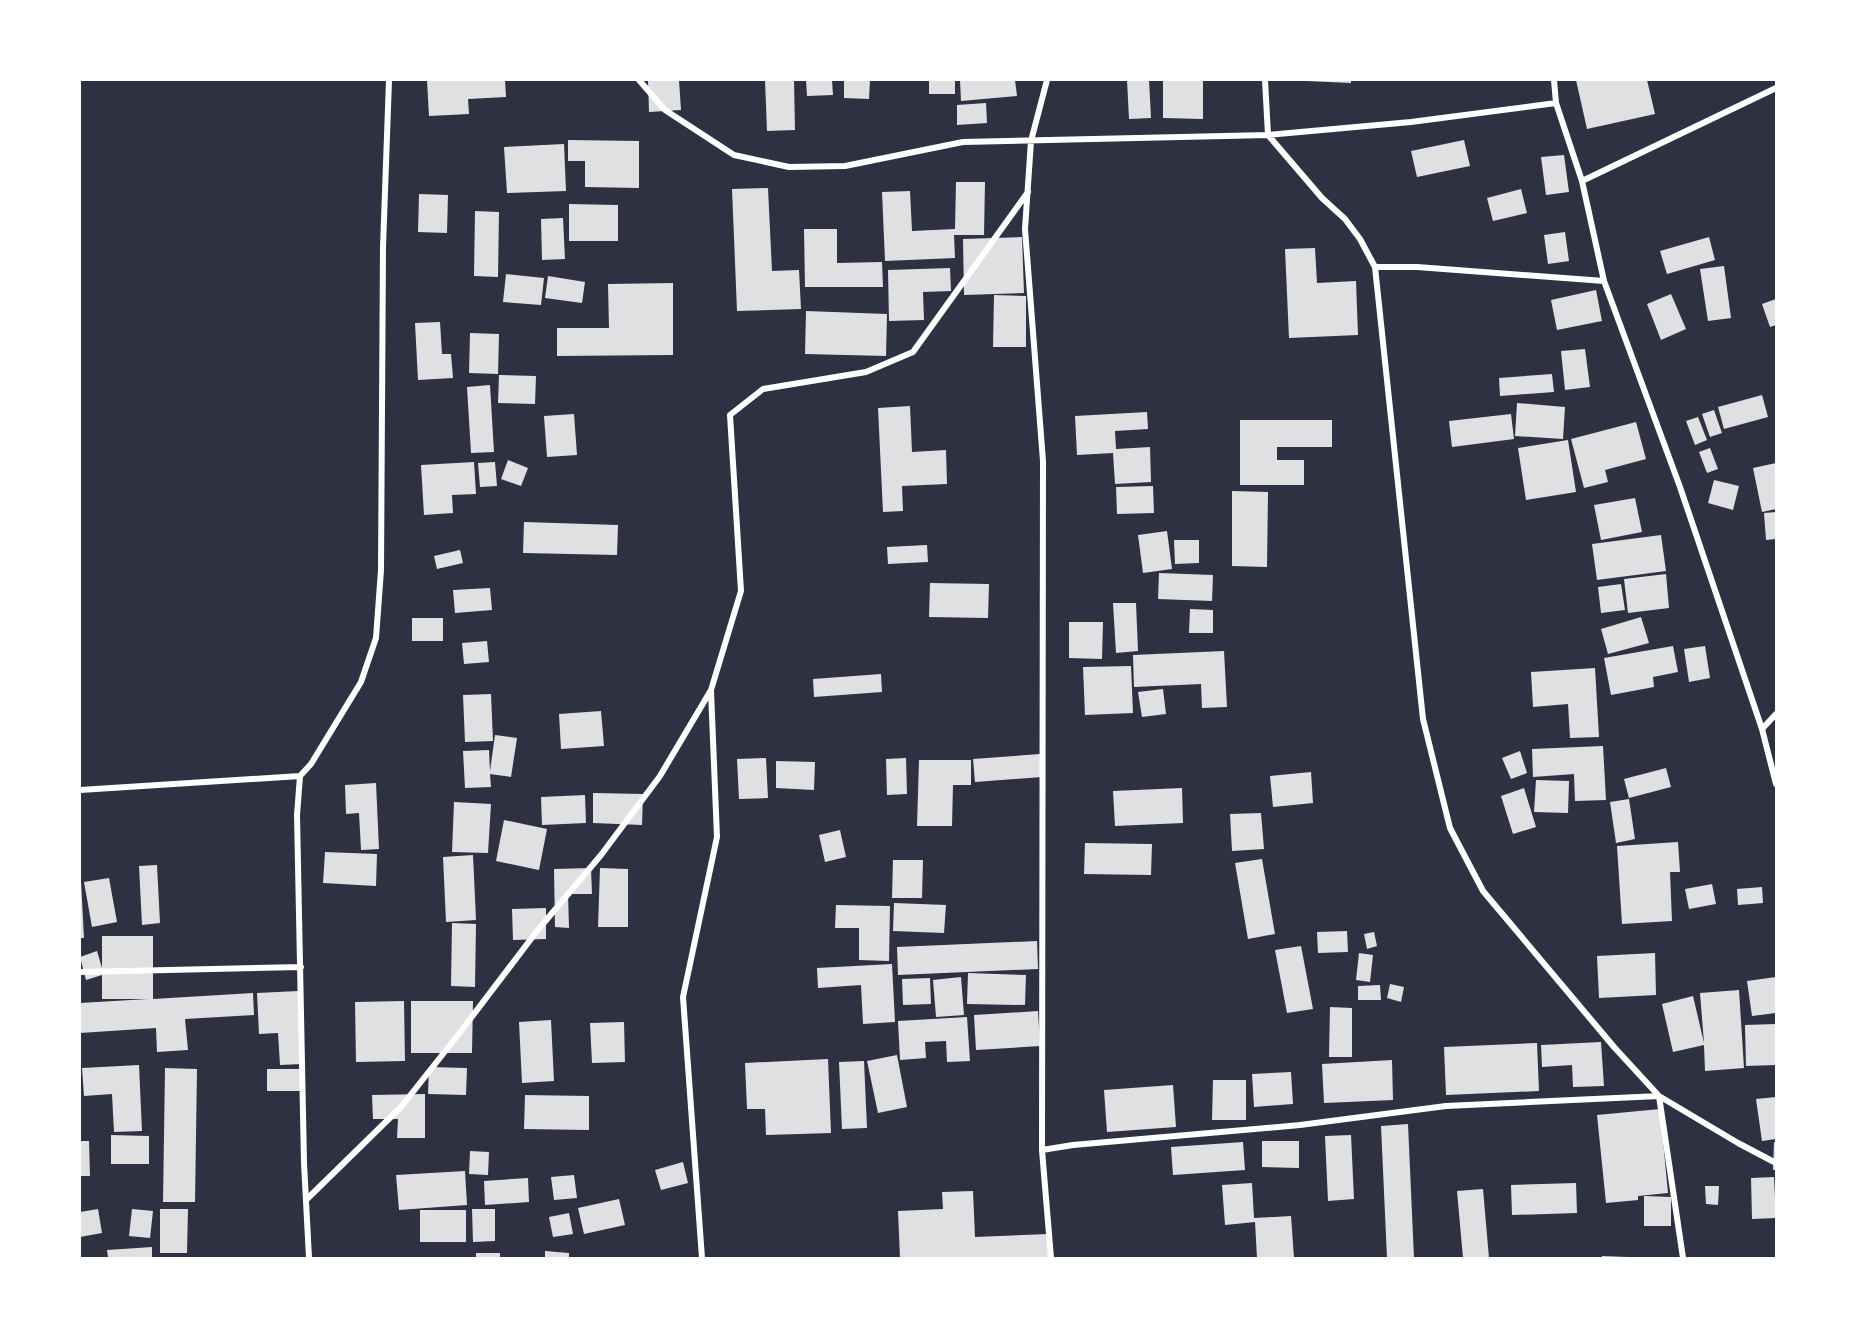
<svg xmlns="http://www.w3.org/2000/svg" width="1856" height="1338" font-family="Quicksand,sans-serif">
<rect width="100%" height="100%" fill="#2d3142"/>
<path fill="#e0e0e3" d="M427 80H505L506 97 468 99 469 114 429 116Z
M648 80H679L681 110 649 112Z
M765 80H794L795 130 767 131Z
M806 80H832L833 95 807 96Z
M844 80H870L869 99 844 98Z
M929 80H955V94H929Z
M960 80H1015L1017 96 961 101Z
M1127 80H1149L1151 118 1129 119Z
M1163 80H1203V119L1163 118Z
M1306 80H1351V83L1306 81Z
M1576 80H1647L1655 114 1587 129Z
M986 103 987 123 957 125V105Z
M568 140 639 141V188L585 187V161H568Z
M1464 140 1470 166 1417 177 1411 151Z
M564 144 566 191 507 193 504 147Z
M1564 155 1569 192 1546 195 1541 157Z
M956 182H985L984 235H954L955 258 885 261 882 192 910 191 912 231 955 229Z
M768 188 772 271 799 270 801 309 737 311 732 189Z
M1521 189 1527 213 1493 221 1487 198Z
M419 194 448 195 447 233 418 232Z
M569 204 618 205V241H569Z
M475 211 499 212 498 277 474 276Z
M563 218 565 259 542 260 541 219Z
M804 229H837V263L882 262 883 287H805Z
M1565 232 1569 261 1548 264 1544 235Z
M1022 237 1024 293 964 295 963 239Z
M1709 237 1715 260 1667 274 1660 251Z
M1315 248 1317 283 1356 281 1358 335 1289 338 1285 249Z
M1724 266 1731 318 1708 321 1700 269Z
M950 268 951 291 923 292 924 320 889 321 888 270Z
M506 274 544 278 541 305 503 302Z
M548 276 585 282 582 303 545 298Z
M673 283V355L557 356V328H609L608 284Z
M1596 290 1602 321 1557 330 1551 300Z
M1671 294 1686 329 1661 340 1647 304Z
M994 295 1026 296V347H993Z
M1776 299V325L1770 327 1762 304Z
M806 311 887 314 886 356 805 354Z
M440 322 442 354H451L453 378 418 380 415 323Z
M470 333 499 334 498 374 469 373Z
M1585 349 1590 387 1565 390 1561 351Z
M1552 374 1554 392 1500 396 1499 378Z
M499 375 536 376 535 404 498 403Z
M490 385 494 452 471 453 467 387Z
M1762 395 1768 417 1724 429 1718 407Z
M1517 403 1565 407 1563 439 1515 436Z
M910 406 912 452 946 450 947 484 902 486 903 511 883 512 878 408Z
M1714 410 1722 433 1710 437 1702 414Z
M1147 412 1148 429 1115 431 1116 449 1150 447 1151 482 1115 484 1113 453 1077 455 1075 416Z
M574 414 577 455 547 457 544 416Z
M1511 414 1514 439 1452 447 1449 421Z
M1698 417 1707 440 1695 445 1686 421Z
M1240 420H1332V447H1277V460H1304V485H1240Z
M1636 422 1646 459 1605 470 1608 482 1584 488 1571 439Z
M1568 440 1576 492 1526 500 1518 448Z
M1710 448 1718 469 1707 473 1699 452Z
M508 460 528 468 521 486 501 479Z
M474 462 476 494 452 495 453 513 424 515 421 465Z
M495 462 497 486 480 487 478 463Z
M1776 463V509L1762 512 1753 468Z
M1714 480 1739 486 1733 510 1708 503Z
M1153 486 1154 513 1117 514 1116 487Z
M1232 491 1268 492 1267 567 1232 566Z
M1635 498 1642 532 1601 540 1594 505Z
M1776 512V539L1766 540 1764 513Z
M524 522 618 525 617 555 523 553Z
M1167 531 1172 569 1143 573 1138 535Z
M1661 535 1666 571 1597 580 1592 544Z
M1174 540H1199V563L1175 564Z
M927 545 928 562 888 564 887 547Z
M460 550 463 563 437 569 434 556Z
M1159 573 1213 575 1212 601 1158 599Z
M1666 574 1669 608 1628 613 1624 579Z
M930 583 989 584 988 618 929 617Z
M1621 584 1625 610 1601 613 1598 587Z
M490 588 492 610 455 613 453 590Z
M1113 603H1136L1138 651 1116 653Z
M1190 609 1213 610V633H1189Z
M1641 617 1649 643 1608 654 1601 629Z
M412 618H443V641H412Z
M1069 622H1103L1102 659 1069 658Z
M487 641 489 662 464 664 462 643Z
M1673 646 1678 672 1653 677 1654 687 1611 695 1604 658Z
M1705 646 1710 678 1689 682 1684 649Z
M1224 651 1227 707 1202 708 1201 684 1134 687 1133 655Z
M1131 666 1133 713 1085 715 1083 667Z
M1595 668 1599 737 1570 738 1568 704 1533 707 1531 672Z
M881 674 882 692 814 697 813 679Z
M1163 689 1166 714 1142 717 1138 692Z
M491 694 493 741 465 742 463 695Z
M601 711 604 746 561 749 559 714Z
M495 735 517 738 511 777 490 774 491 787 465 788 463 751 489 750 490 771Z
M1603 746 1606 800 1575 801 1574 774 1533 777 1532 749Z
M1520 751 1527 773 1511 779 1502 758Z
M1040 754 1042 777 975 782 973 759Z
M766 758 768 798 739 799 737 759Z
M906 758 907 794 887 795 886 759Z
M919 760H971V785H953L952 826H917Z
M776 761 815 762 814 790 776 788Z
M1666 768 1671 787 1629 798 1624 779Z
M1311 772 1313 803 1273 807 1270 776Z
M1536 780 1569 781 1568 813 1534 812Z
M376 783 379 849 361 850 359 813 346 814 345 785Z
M1182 788 1183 823 1115 826 1113 791Z
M1524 788 1536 827 1513 834 1501 796Z
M593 793 643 794 642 825 593 823Z
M585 795 586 823 542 825 541 797Z
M1629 799 1635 839 1616 843 1610 802Z
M454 802 491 804 488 853 452 852Z
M1261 813 1264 849 1232 851 1230 814Z
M504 820 547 829 539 870 496 861Z
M840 830 846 857 825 862 819 835Z
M1678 842 1680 872H1670L1672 921 1622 924 1617 846Z
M1085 843 1152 844 1151 875 1084 874Z
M325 852 377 854 376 886 323 883Z
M473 855 476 920 446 922 443 857Z
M1262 859 1275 934 1248 939 1235 863Z
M893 860H923L922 898H892Z
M157 865 160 923 142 925 139 866Z
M591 868 592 894H568L569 928 555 927 554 869Z
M600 868 628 869V927H598Z
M109 878 117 922 92 927 84 882Z
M81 881 84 938H80V882Z
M1712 884 1716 904 1689 909 1685 889Z
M1762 887 1763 903 1738 905 1737 889Z
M894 903 946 905 944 933 893 931Z
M836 905 890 906 889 961 859 960V928H835Z
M546 908V939L513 940 512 909Z
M452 923 476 924 475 987 451 986Z
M1347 931 1348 952 1318 953 1317 932Z
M1374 932 1377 946 1367 949 1364 934Z
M102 936H153V999L253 993 254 1015 185 1019 188 1050 157 1052 156 1028 80 1033V1003L148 999H102V975L86 980 80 957 97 951 102 968Z
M1037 941 1038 969 898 975 897 947Z
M1301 946 1313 1009 1287 1013 1275 950Z
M1359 953 1373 955 1370 982 1356 980Z
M1655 953 1656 995 1599 998 1597 956Z
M892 964 895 1022 863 1024 861 985 818 988 817 968Z
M968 973 1026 975 1025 1005 967 1004Z
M961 977 964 1015 936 1017 933 980Z
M1776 977V1013L1752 1016 1747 981Z
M930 978 931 1004 903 1005 902 979Z
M1390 984 1404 987 1401 1002 1387 998Z
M1380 985 1381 1000H1358V986Z
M1739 990 1744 1068 1705 1071 1704 1045 1673 1052 1662 1004 1693 996 1704 1043 1700 993Z
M298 991 302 1064 280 1065 278 1033 259 1034 257 993Z
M404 1001 405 1061 356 1062 355 1002Z
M411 1001H473L472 1053H411Z
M1330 1007 1352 1008V1057H1329Z
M1038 1011 1040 1046 976 1050 974 1015Z
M967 1017 970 1061 947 1062 946 1041 925 1042 926 1058 900 1060 898 1021Z
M551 1020 554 1081 522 1083 519 1022Z
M624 1022 625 1062 592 1063 590 1023Z
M1776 1024V1065L1746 1066 1745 1025Z
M1601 1042 1604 1086 1573 1087 1572 1065 1542 1067 1541 1045Z
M1537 1043 1539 1091 1446 1095 1444 1047Z
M897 1055 907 1107 878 1113 867 1061Z
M828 1059 831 1133 766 1135 765 1109H747L745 1063Z
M1392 1060 1393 1100 1324 1103 1322 1064Z
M864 1061 867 1128 842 1129 839 1062Z
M139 1065 142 1131 114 1132 112 1094 84 1096 82 1068Z
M429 1067 467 1068 466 1095 428 1094Z
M165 1068 197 1069 195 1202H163Z
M267 1069H303L304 1091H267Z
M1291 1072 1293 1104 1254 1107 1252 1074Z
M1213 1080H1246V1120H1212Z
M1173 1085 1176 1127 1107 1132 1104 1090Z
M425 1094V1138H397L398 1119H373L372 1095Z
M525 1095 589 1096V1130L524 1129Z
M1776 1097V1139L1762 1141 1756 1099Z
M1660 1109 1668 1193 1638 1196V1200L1606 1203 1597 1115Z
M1408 1124 1414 1258H1387L1381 1126Z
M111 1135 149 1136V1164H111Z
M1351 1135 1354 1199 1328 1201 1325 1136Z
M80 1141H89L90 1176H80Z
M1262 1141H1299V1168L1262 1167Z
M1243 1142 1245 1170 1173 1175 1171 1147Z
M1774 1142H1776V1170H1773Z
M470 1151 489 1152 488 1175 469 1174Z
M683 1162 688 1183 661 1190 655 1170Z
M465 1171 467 1205 399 1210 396 1175Z
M574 1175 577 1198 554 1200 551 1177Z
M1774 1177 1776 1218 1752 1219 1751 1178Z
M528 1178 529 1202 485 1205 484 1181Z
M1252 1183 1254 1218 1291 1216 1294 1258H1257L1255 1222 1225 1225 1222 1185Z
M1576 1183 1577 1213 1512 1215 1511 1185Z
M1705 1186H1719L1718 1205 1706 1204Z
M1483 1189 1489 1258H1463L1457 1191Z
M973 1191 975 1237 1048 1234 1049 1258H900L898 1211 943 1209 942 1192Z
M1644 1196 1671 1197V1226H1644Z
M619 1199 625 1225 584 1234 578 1208Z
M98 1209 102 1233 80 1237V1212Z
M132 1209 153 1211 150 1238 129 1236Z
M160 1209H188L187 1253H160Z
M472 1209H495V1241L473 1242Z
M420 1210H466V1242H420Z
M569 1213 573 1234 553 1237 549 1217Z
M152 1247V1258H108L107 1250Z
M545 1251 569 1253V1258H545Z
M476 1253H500V1258H476Z
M1602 1256 1628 1257V1258H1602Z"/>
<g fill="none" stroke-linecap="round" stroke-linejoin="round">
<path stroke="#fff" stroke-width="6" d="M639 80 665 110 734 155 789 167 845 166 963 142 1268 135 1411 122 1556 103
M1047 80 1031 141 1025 229 1043 461 1042 1150 1051 1258
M1265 80 1268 135 1322 198 1345 219 1360 239 1375 267 1423 719 1450 828 1483 891 1614 1047 1659 1096 1683 1258
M1554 80 1556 103 1582 181 1604 281 1680 487 1762 729 1776 784
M1582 181 1776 88
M1375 267H1417L1604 281
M1762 729 1776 714
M80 790 300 776
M80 972 301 967
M1042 1150 1073 1145 1300 1125 1446 1106 1659 1096 1738 1143 1776 1163
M306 1200 401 1107 458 1035 537 931 601 855 660 776 711 690 741 591 730 415 763 389 866 372 913 352 1028 192
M309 1258 304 1163 297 815 300 776 311 764 361 682 376 638 381 570 383 247 389 80
M702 1258 683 997 717 837 711 691"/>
</g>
<rect width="1856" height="1338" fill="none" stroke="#ffffff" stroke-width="162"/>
</svg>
